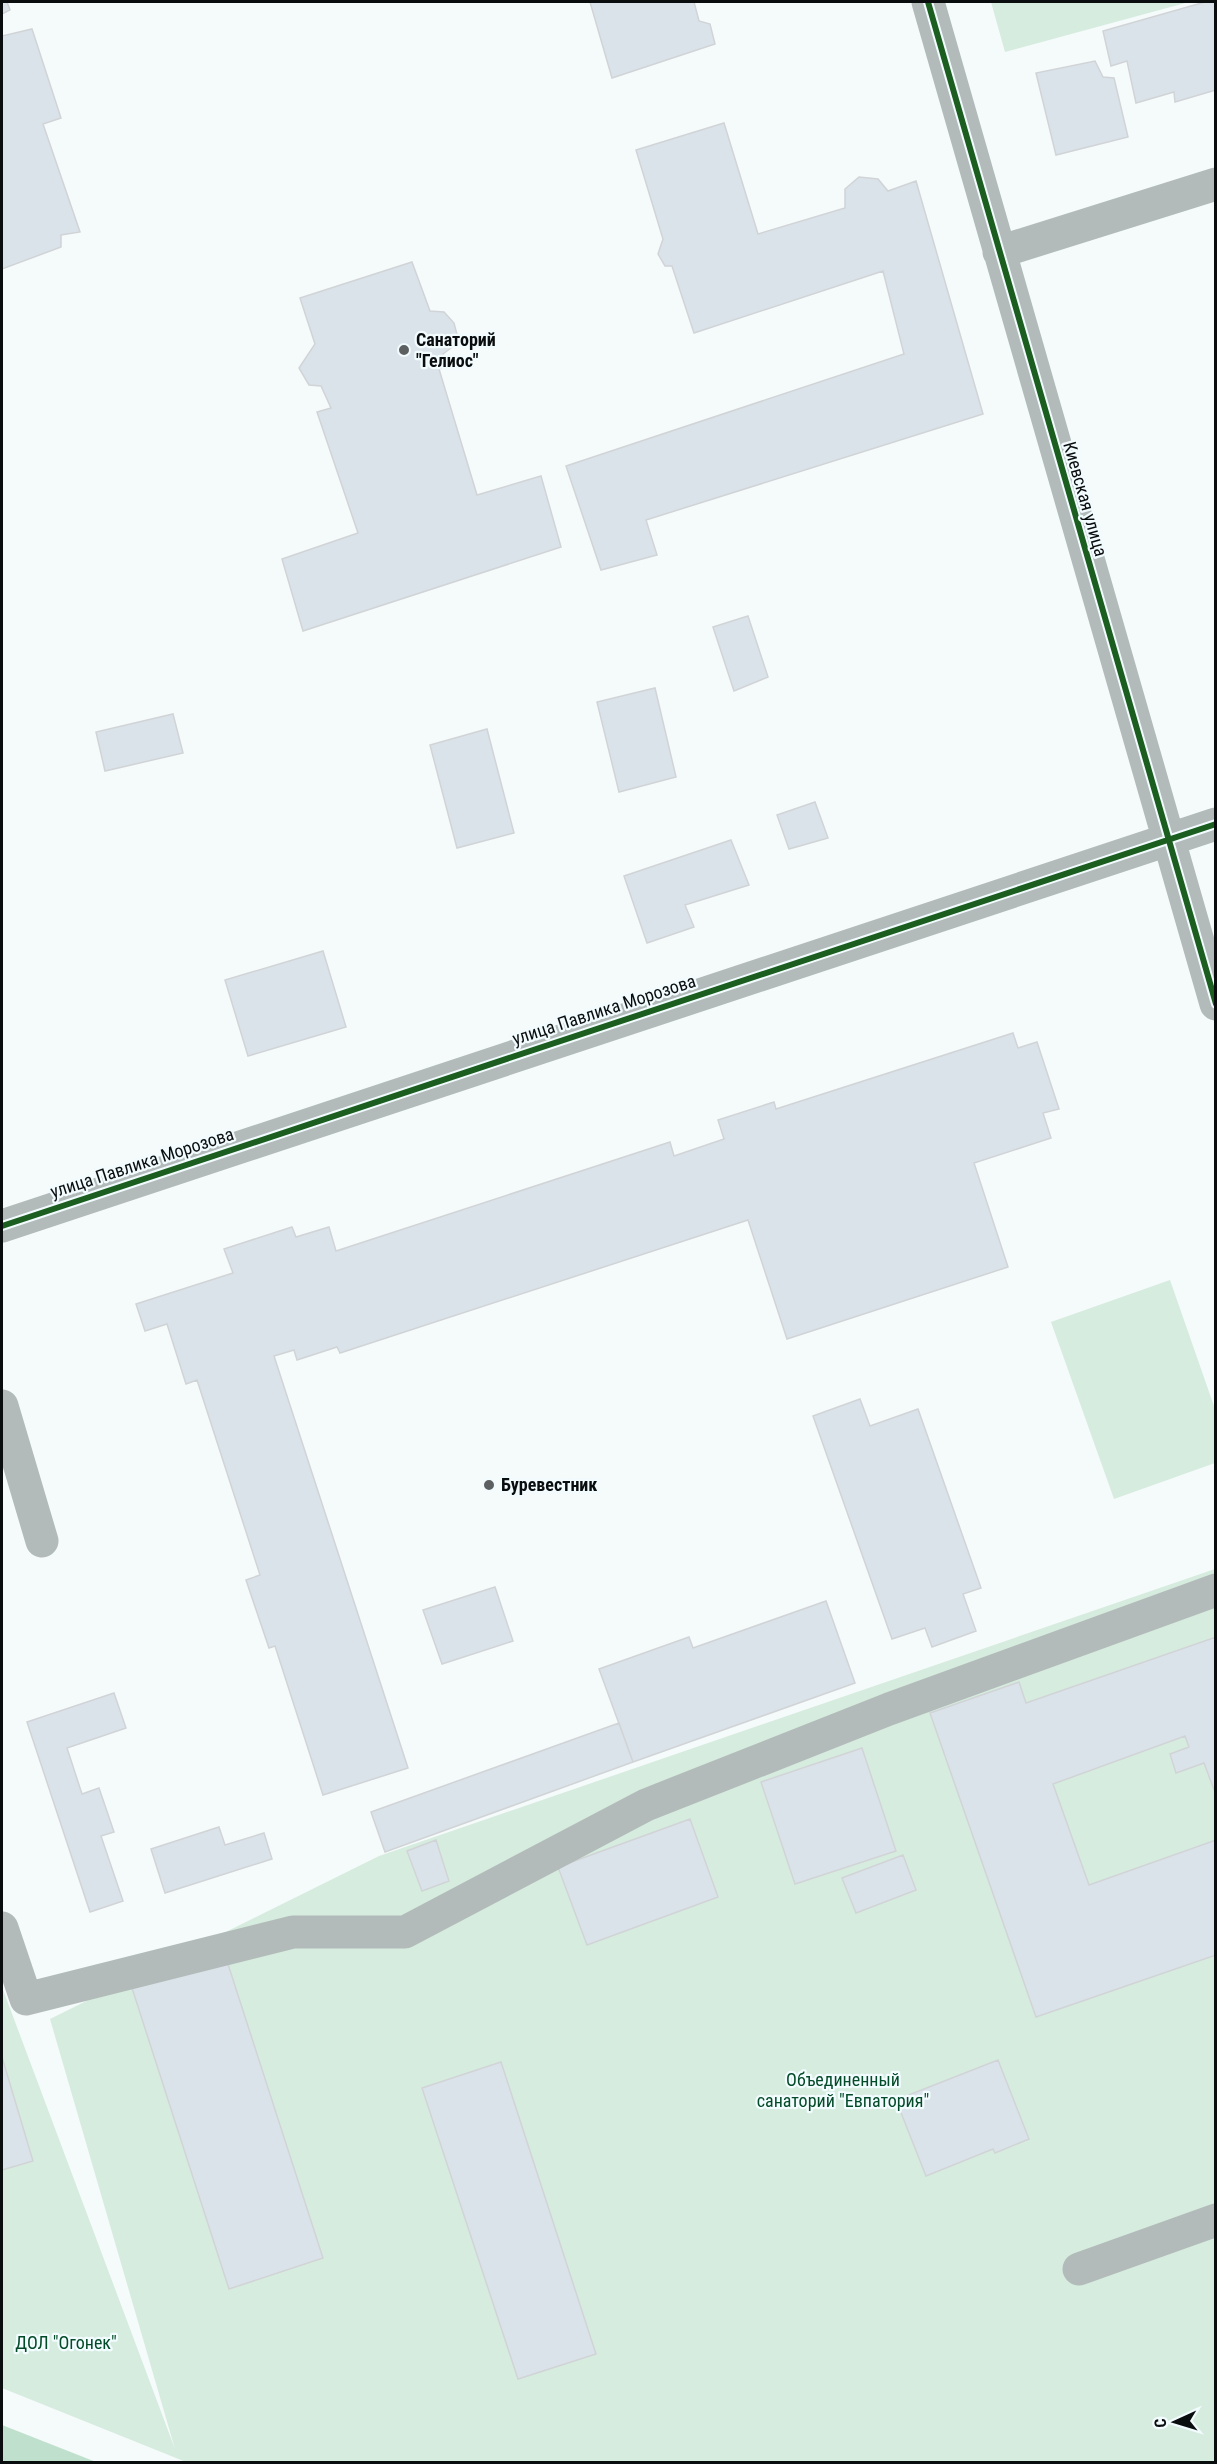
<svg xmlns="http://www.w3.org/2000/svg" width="1217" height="2464" font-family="'Roboto Condensed',sans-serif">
<rect width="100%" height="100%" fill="#f5fafb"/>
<path fill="#d6ecdf" d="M991 2H1189L1005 52Z
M1170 1280 1215 1409V1463L1114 1499 1051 1322Z
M1215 1569V2462H186L2 2388V1987L175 2449 50 2019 379 1856Z"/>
<path fill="#bfe0cc" d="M2 2425 96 2462H2Z"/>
<path fill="#dbe3ea" stroke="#d1d4d6" stroke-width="1.5" d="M2 2H7L10 10 2 14Z
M590 2H694L699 21 710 24 715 44 612 78Z
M1205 2H1216V90L1175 102 1174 92 1136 103 1127 61 1111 66 1103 31Z
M32 29 61 118 43 124 80 232 61 235V247L2 269V36Z
M1095 61 1103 77 1114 78 1128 137 1056 155 1036 73Z
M724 123 758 234 845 208V189L859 177 878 179 888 191 916 181 983 414 646 520 657 555 601 570 566 466 904 354 883 271 694 333 672 266H665L658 254 663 239 636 150Z
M412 262 430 311 444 312 454 323 459 342 443 354 448 366 439 369 477 495 541 476 561 547 303 631 282 559 358 533 317 412 331 408 321 386 309 385 299 368 315 344 300 298Z
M748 616 768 677 734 691 713 627Z
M655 688 676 777 619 792 597 702Z
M173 714 183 753 105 771 96 732Z
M487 729 514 833 457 848 430 745Z
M815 802 828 838 789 849 777 815Z
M731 840 749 885 685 905 694 927 647 943 624 876Z
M323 951 346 1027 248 1056 225 980Z
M1013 1033 1018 1048 1037 1042 1059 1109 1043 1113 1051 1138 974 1163 1008 1267 787 1339 748 1220 340 1353 337 1347 297 1360 294 1350 274 1356 408 1768 323 1795 275 1646 269 1648 246 1580 260 1575 197 1380 186 1384 167 1324 145 1331 136 1304 233 1273 224 1249 292 1227 296 1237 329 1227 336 1251 670 1142 674 1156 724 1139 718 1120 774 1102 776 1109Z
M860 1399 870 1426 918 1409 981 1588 963 1594 976 1631 932 1647 925 1628 892 1639 813 1416Z
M495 1587 513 1641 442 1664 423 1610Z
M826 1601 855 1683 633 1762 599 1669 689 1637 693 1648Z
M1216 1637V1795L1204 1763 1176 1773 1170 1754 1189 1747 1185 1736 1053 1784 1089 1885 1216 1840V1955L1036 2017 930 1713 1019 1682 1026 1703Z
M114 1693 126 1728 67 1748 82 1794 99 1788 114 1832 101 1836 123 1901 90 1912 27 1722Z
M619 1723 633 1762 385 1852 371 1812Z
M862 1748 896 1851 795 1884 761 1782Z
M690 1819 718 1897 587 1945 558 1867Z
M219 1827 225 1845 264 1833 272 1859 165 1893 151 1849Z
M436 1840 449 1881 422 1891 407 1851Z
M903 1855 916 1890 856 1913 842 1878Z
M226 1958 323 2258 229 2289 132 1988Z
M2 2057 33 2161 2 2170Z
M998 2060 1029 2139 995 2153 993 2149 926 2176 896 2100Z
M501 2062 596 2354 518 2379 422 2088Z"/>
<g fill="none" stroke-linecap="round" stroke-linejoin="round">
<path stroke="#b2bbba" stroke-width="33" d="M928 2 1216 1004
M999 252 1216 184
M2 1226 1216 824
M2 1406 42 1541
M2 1928 26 1999 293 1932H405L646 1805 889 1709 1216 1590
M1079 2269 1216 2220"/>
<defs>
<path id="cycleway" d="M928 2 1216 1004
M2 1226 1216 824"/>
</defs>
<use href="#cycleway" stroke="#f2fbfe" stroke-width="10"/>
<use href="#cycleway" stroke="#1b5e20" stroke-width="6"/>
</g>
<g fill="#5c6061" stroke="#f2fbfe" stroke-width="2">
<circle cx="404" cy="350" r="6"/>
<circle cx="489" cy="1485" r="6"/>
</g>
<g text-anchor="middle" stroke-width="4.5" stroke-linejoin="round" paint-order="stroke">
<g font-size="18" font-weight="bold" fill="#0a0d0e" stroke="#f2fbfe" text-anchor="start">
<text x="416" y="346">Санаторий<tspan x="416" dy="21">"Гелиос"</tspan></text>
<text x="501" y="1491">Буревестник</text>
</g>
<g font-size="18" fill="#0a0d0e" stroke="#f2fbfe">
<text transform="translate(1085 499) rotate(74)" y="6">Киевская улица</text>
<text transform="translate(604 1010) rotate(-18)" y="6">улица Павлика Морозова</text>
<text transform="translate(142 1163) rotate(-18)" y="6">улица Павлика Морозова</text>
</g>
<g font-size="18" fill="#034b28" stroke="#f2fbfe">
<text x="843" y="2086">Объединенный<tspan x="843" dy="21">санаторий "Евпатория"</tspan></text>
<text x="66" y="2349">ДОЛ "Огонек"</text>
</g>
</g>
<rect width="1217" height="2464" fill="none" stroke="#0a0d0e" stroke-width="6"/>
<g transform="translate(1175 2422) rotate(266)" stroke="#f2fbfe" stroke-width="4.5" paint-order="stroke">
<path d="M0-4.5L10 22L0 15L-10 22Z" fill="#0a0d0e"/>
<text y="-9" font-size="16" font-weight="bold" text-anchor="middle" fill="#0a0d0e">С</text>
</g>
</svg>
